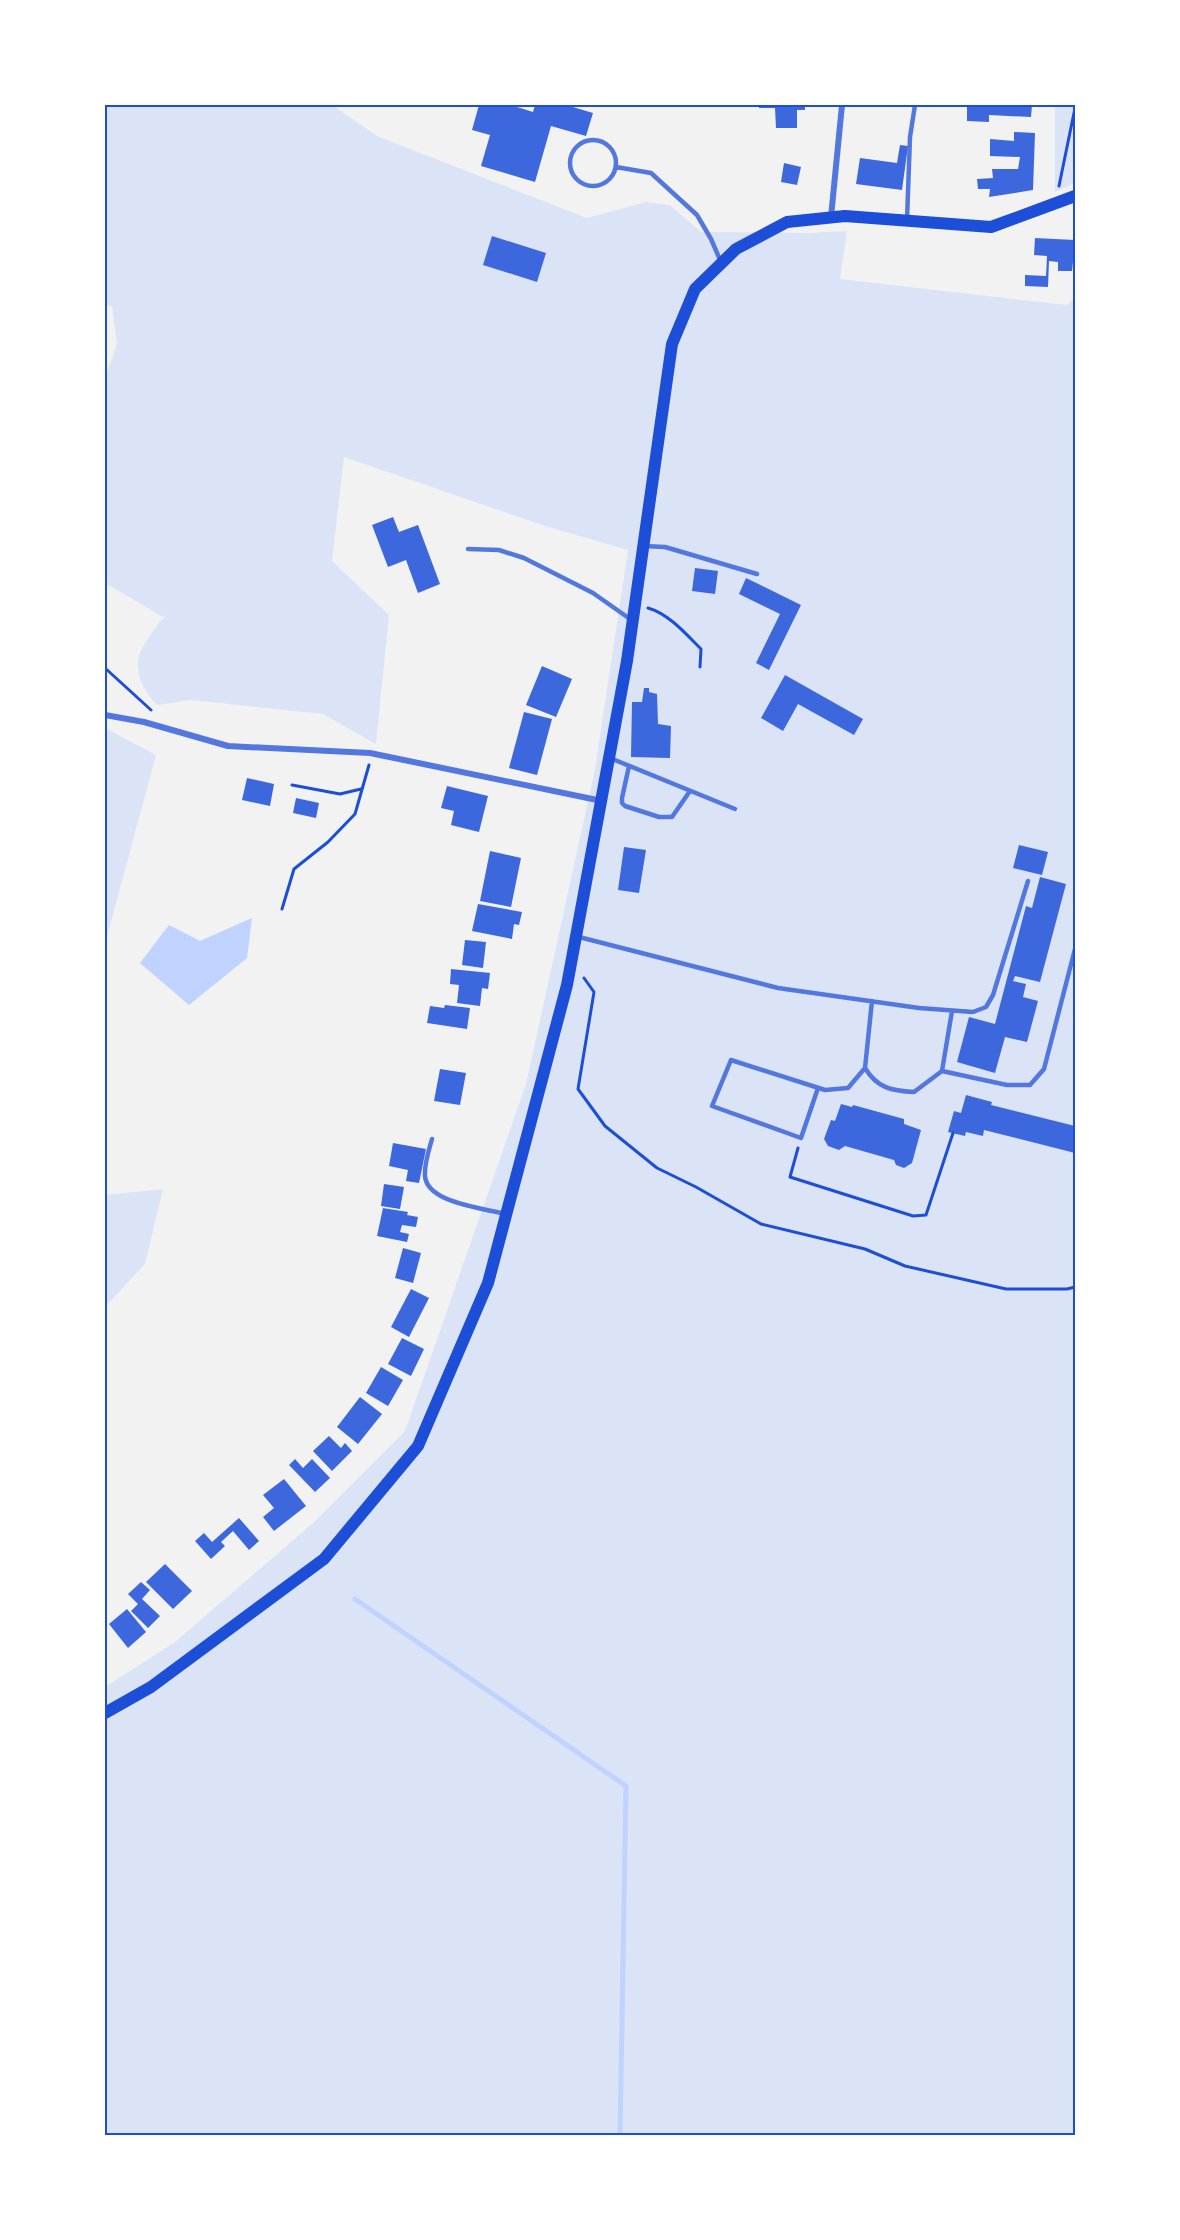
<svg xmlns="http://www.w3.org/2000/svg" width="1180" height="2240" font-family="'Crimson Pro',serif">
<rect width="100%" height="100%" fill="#f2f2f2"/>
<path fill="#dbe4f7" d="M105 105H332L377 136 587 218 646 202 670 205 701 232 810 233 847 231 840 279 1067 305 1075 297V2135H105V1687L175 1642 313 1523 405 1431 526 1084 595 769 628 550 542 525 344 457 332 561 389 615 376 744 323 714 191 700 157 705C144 692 133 671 140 653 144 642 154 631 160 621L165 618 105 583V378L117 344 112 306 105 305Z
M1055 105H1075V183L1055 192Z
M105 728 156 755 105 944Z
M163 1189 145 1264 105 1307V1195Z"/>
<path fill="#bfd3fe" d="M252 918 247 958 189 1005 140 963 169 925 200 941Z"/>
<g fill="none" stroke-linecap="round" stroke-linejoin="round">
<path stroke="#bfd3fe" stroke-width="5" d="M355 1599 626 1786 620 2135"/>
</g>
<path fill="#3d67dc" d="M479 105H518L517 107 533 112 535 105H566L593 113 586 136 551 126 535 182 481 166 490 135 472 130Z
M759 105H805V110H797V128H776L775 108H759Z
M967 105H1032L1031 117 989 115V122L967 121Z
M1014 132 1035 133 1033 190 989 197 990 189H978L977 179 993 178 992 169H1018L1020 157 990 156V139L1014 141Z
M900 145 908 146 902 190 856 184 860 158 897 163Z
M784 163 801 167 797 185 781 182Z
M492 236 546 253 537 282 483 265Z
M1035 238 1075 240V262H1073L1072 271H1058V262L1049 261 1048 287 1025 286V275L1046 276 1047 256 1034 255Z
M393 517 399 532 418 525 440 584 418 593 406 560 388 567 372 525Z
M695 568 718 571 715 594 692 591Z
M746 578 801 605 769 670 756 663 780 614 739 594Z
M542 666 572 679 556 717 526 705Z
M785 675 863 719 854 735 798 704 783 731 761 718Z
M644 688H649V692L657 694 658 724 671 726 670 758 631 757 632 702H642Z
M524 712 552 719 537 775 509 768Z
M247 778 274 784 270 806 242 800Z
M447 786 488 796 479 832 451 825 454 811 441 808Z
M296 798 319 803 316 818 293 813Z
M1019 845 1048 852 1042 875 1013 868Z
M624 847 646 850 639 893 618 890Z
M490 851 521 858 511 907 480 901Z
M1040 877 1066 884 1040 982 1015 976 1013 981 1026 984 1023 997 1038 1001 1027 1042 1005 1037 995 1073 957 1062 969 1017 995 1024 1026 906 1032 908Z
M478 904 522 912 519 925 514 924 512 939 472 931Z
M465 940 486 942 483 968 462 965Z
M451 969 490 973 488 989 482 988 480 1006 457 1003 459 985 450 984Z
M445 1005 470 1008 467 1029 427 1023 430 1006 444 1008Z
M440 1069 466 1073 460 1105 434 1101Z
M966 1095 992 1102 991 1105 1075 1126V1153L984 1130 983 1136 966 1132 965 1136 948 1132 954 1111 961 1113Z
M841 1104 852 1107 853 1105 904 1119V1124L921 1130 912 1163 904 1168 896 1165 894 1160 845 1146 839 1150 828 1146 824 1139 831 1120 835 1121Z
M393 1143 426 1149 419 1183 406 1181 408 1170 389 1166Z
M384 1184 404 1187 400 1209 381 1206Z
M383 1208 408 1212 407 1215 418 1217 416 1227 402 1225 400 1232 409 1234 407 1242 377 1236Z
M403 1248 421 1253 413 1283 395 1278Z
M411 1289 429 1298 409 1337 391 1327Z
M402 1338 424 1349 411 1376 388 1364Z
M381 1367 403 1380 388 1406 366 1393Z
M360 1397 382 1414 358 1444 337 1427Z
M329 1436 341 1448 345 1443 352 1451 332 1471 313 1451Z
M295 1459 303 1468 312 1459 330 1478 315 1492 289 1465Z
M284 1479 306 1506 274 1531 263 1517 274 1508 263 1495Z
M239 1518 259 1541 249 1550 233 1531 221 1542 225 1546 211 1559 195 1541 204 1533 212 1542Z
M165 1564 192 1591 173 1609 146 1582Z
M141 1582 150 1590 142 1599 160 1616 148 1628 131 1611 138 1604 128 1594Z
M127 1609 146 1632 128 1648 109 1624Z"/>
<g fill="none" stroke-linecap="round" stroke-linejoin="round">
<path stroke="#1d4ed8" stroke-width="3" d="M1059 186 1075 108
M648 608C669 614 686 634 701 649L700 667
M105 668 151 710
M292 785 340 794 361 789
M282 909 294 869 328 842 355 814 369 765
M584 978 594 992 578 1089 605 1126 657 1168 696 1187 761 1224 865 1249 905 1266 1006 1289H1067L1075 1287
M798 1148 790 1177 913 1216 926 1215 953 1133"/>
<path stroke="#5277de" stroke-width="4.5" d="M570 163a23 23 0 1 1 46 0a23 23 0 1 1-46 0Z
M616 167 651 173 697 215 711 239 721 262
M907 220 910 137 915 105
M643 546 665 547 757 574
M468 549 499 550 524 558 593 593 630 619
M610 758 735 809
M629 766 622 798V803L625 806 659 817H672L690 791
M579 937 778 988 919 1008 973 1012 986 1007 993 995 1028 881
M952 1011 942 1071 1007 1085H1030L1044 1069 1075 949
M865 1068C877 1088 892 1091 914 1092L942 1071
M818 1088 801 1138 712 1106 731 1060 825 1090 848 1088 865 1068 872 1001
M432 1139C429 1150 424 1164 425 1176 427 1203 483 1208 505 1214"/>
<path stroke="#5277de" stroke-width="6" d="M831 217 842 105
M105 715 144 722 228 746 370 753 602 801"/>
<path stroke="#1d4ed8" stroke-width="12" d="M105 1713 151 1687 324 1559 418 1446 488 1283 567 985 627 661 672 344 695 289 736 249 787 222 845 216 991 227 1075 196"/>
</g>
<rect width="1180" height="2240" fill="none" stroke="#ffffff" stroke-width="213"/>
<rect x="106" y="106" width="968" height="2028" fill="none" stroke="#1d4ed8" stroke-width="2"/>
</svg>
